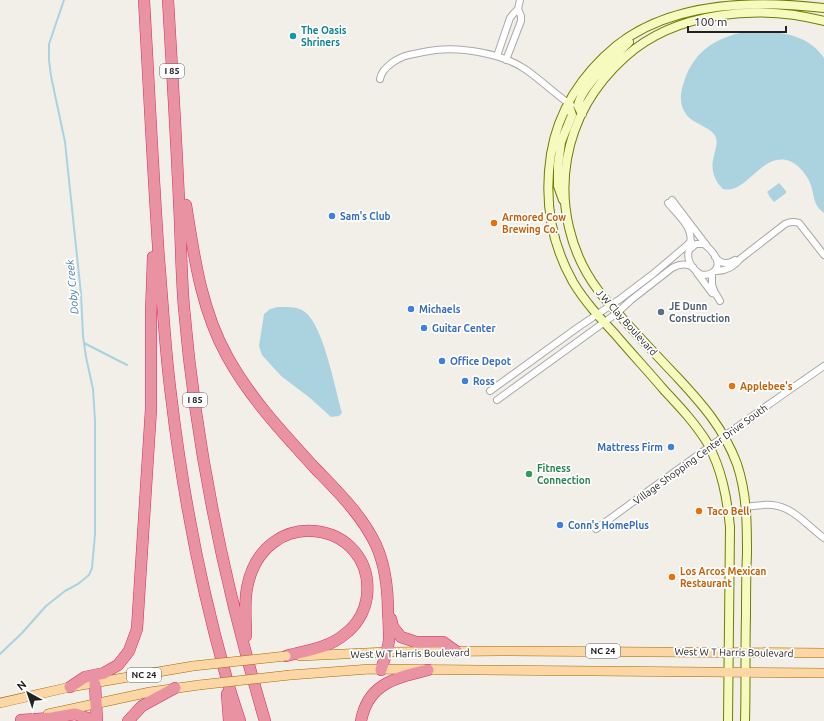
<svg xmlns="http://www.w3.org/2000/svg" width="824" height="721" font-family="Ubuntu,sans-serif">
<rect width="100%" height="100%" fill="#f2efe9"/>
<path fill="#aad3df" d="M752 31C778 31 809 34 824 58V213C812 204 815 195 810 183 807 174 795 161 786 160 760 155 745 195 723 189 714 181 710 168 714 156 715 150 718 144 716 138 713 127 692 124 686 114 679 105 680 92 684 82 694 49 720 35 752 31Z
M779 183 786 191V193L774 202 769 196V195L767 192Z
M278 307C287 307 297 306 305 312 324 327 335 389 342 413L339 416 331 417 310 398 281 376 262 355 259 346 264 314 270 309Z"/>
<g fill="none" stroke-linecap="round" stroke-linejoin="round">
<path stroke="#aad3df" stroke-width="2" d="M84 343 127 365
M0 654 22 633 46 606 65 591 78 584 89 575 92 568 95 534V421L93 389 86 357 83 336 81 294 65 142 51 76 49 60V44L64 0"/>
<defs>
<path id="street" d="M518 9 520 0
M497 56 510 18 514 13 518 9 521 16V21L506 60
M380 79C382 67 399 57 409 55 418 53 427 51 436 50 463 47 503 54 525 69 541 80 555 94 571 105
M672 200 707 246
M668 203C677 214 694 228 690 243
M696 244H704C709 248 715 254 717 260 720 271 709 277 700 274 692 269 686 260 689 250Z
M715 257C721 264 727 265 735 260
M715 271C724 272 735 266 740 259L785 224C790 222 793 221 799 223L824 255
M697 273 712 293 716 294 720 301
M712 273V285L715 293
M490 391 577 328 620 299 653 274 686 246 691 241
M497 400 617 313 631 300 672 268C679 264 686 263 693 267
M746 507C755 506 763 504 772 505 794 507 807 526 824 538
M596 529C671 474 747 419 824 366"/>
<path id="secondary" d="M582 114 578 106C579 90 617 53 629 42
M563 200 558 186V165L561 142 572 115 568 103
M728 721 730 527C727 498 722 470 708 444 696 424 680 407 664 390 648 371 631 353 615 334 600 318 585 302 573 282 551 243 544 199 551 154 558 111 582 74 616 46 672 1 756 0 824 8
M745 721C746 686 745 651 746 616 746 595 746 575 747 554 747 523 747 494 737 464 724 429 703 405 678 378 660 359 641 339 623 319 614 309 605 300 598 290 570 253 559 204 567 159 574 119 595 84 625 57 676 11 760 4 824 21"/>
<path id="primary" d="M300 656 387 652 501 651 824 653
M290 675 370 669 824 673
M0 703 70 687 193 666
M48 714 150 692 199 685"/>
<path id="highway" d="M144 0C149 87 153 173 159 260 163 305 165 350 171 395 182 489 200 584 226 676 230 691 235 706 240 721
M168 0C172 67 176 134 179 201 181 237 181 272 184 308 196 448 225 587 265 721
M186 205C194 256 201 309 227 356 250 398 282 432 314 467 337 491 362 515 376 545 386 567 388 590 388 613 389 622 389 631 389 640 388 650 384 660 381 670
M391 619 393 627 401 637 416 642H443L457 652
M246 636C246 620 244 604 247 588 263 502 375 520 367 596 365 611 357 625 345 634 329 648 305 651 286 656
M95 684 97 721
M70 687 85 677 104 673 118 665 129 651 137 629 151 409V313L153 257
M227 694 229 721
M21 720 52 718 75 714 90 719 91 721
M128 721 142 706 175 688
M361 721C368 683 396 678 428 670"/>
</defs>
<use href="#street" stroke="#a9a9a9" stroke-width="8"/>
<use href="#secondary" stroke="#707d05" stroke-width="10"/>
<use href="#primary" stroke="#a06b00" stroke-width="10"/>
<use href="#highway" stroke="#dc2a67" stroke-width="12"/>
<use href="#street" stroke="#fff" stroke-width="6"/>
<use href="#secondary" stroke="#f7fabf" stroke-width="8"/>
<use href="#primary" stroke="#fcd6a4" stroke-width="9"/>
<use href="#highway" stroke="#e892a2" stroke-width="11"/>
<defs>
<path id="primary-bridge" d="M193 666 286 656
M199 685 290 675"/>
</defs>
<use href="#primary-bridge" stroke="#a06b00" stroke-width="10" stroke-linecap="butt"/>
<use href="#primary-bridge" stroke="#fcd6a4" stroke-width="9"/>
</g>
<circle fill="#0f9aa8" stroke="#fff" stroke-width="1.5" cx="293" cy="36" r="4"/>
<g fill="#3f7fe0" stroke="#fff" stroke-width="1.5">
<circle cx="332" cy="216" r="4"/>
<circle cx="411" cy="309" r="4"/>
<circle cx="424" cy="328" r="4"/>
<circle cx="442" cy="361" r="4"/>
<circle cx="465" cy="381" r="4"/>
<circle cx="671" cy="447" r="4"/>
<circle cx="560" cy="525" r="4"/>
</g>
<g fill="#e8710a" stroke="#fff" stroke-width="1.5">
<circle cx="494" cy="223" r="4"/>
<circle cx="732" cy="386" r="4"/>
<circle cx="699" cy="511" r="4"/>
<circle cx="672" cy="577" r="4"/>
</g>
<circle fill="#5c6f8a" stroke="#fff" stroke-width="1.5" cx="661" cy="312" r="4"/>
<circle fill="#2e9e5b" stroke="#fff" stroke-width="1.5" cx="529" cy="474" r="4"/>
<g text-anchor="middle" stroke-width="3.5" stroke-linejoin="round" paint-order="stroke">
<g fill="#fff" stroke="#646464" stroke-width="1">
<rect x="160" y="64" width="24" height="14" rx="3"/>
<rect x="183" y="393" width="24" height="14" rx="3"/>
<rect x="586" y="644" width="34" height="14" rx="3"/>
<rect x="127" y="668" width="34" height="14" rx="3"/>
</g>
<g font-size="9" font-weight="bold" fill="#222">
<text x="172" y="74">I 85</text>
<text x="195" y="403">I 85</text>
<text x="603" y="654">NC 24</text>
<text x="144" y="678">NC 24</text>
</g>
<g font-size="10" font-weight="bold" fill="#0d838f" stroke="#fff" text-anchor="start">
<text x="301" y="34">The Oasis<tspan x="301" dy="12">Shriners</tspan></text>
</g>
<g font-size="10" font-weight="bold" fill="#366cbe" stroke="#fff" text-anchor="start">
<text x="340" y="220">Sam's Club</text>
<text x="419" y="313">Michaels</text>
<text x="432" y="332">Guitar Center</text>
<text x="450" y="365">Office Depot</text>
<text x="473" y="385">Ross</text>
<text x="663" y="451" text-anchor="end">Mattress Firm</text>
<text x="568" y="529">Conn's HomePlus</text>
</g>
<g font-size="10" font-weight="bold" fill="#c56008" stroke="#fff" text-anchor="start">
<text x="502" y="221">Armored Cow<tspan x="502" dy="12">Brewing Co.</tspan></text>
<text x="740" y="390">Applebee's</text>
<text x="707" y="515">Taco Bell</text>
<text x="680" y="575">Los Arcos Mexican<tspan x="680" dy="12">Restaurant</tspan></text>
</g>
<g font-size="10" font-weight="bold" fill="#4e5e75" stroke="#fff" text-anchor="start">
<text x="669" y="310">JE Dunn<tspan x="669" dy="12">Construction</tspan></text>
</g>
<g font-size="10" fill="#222" stroke="#fff">
<text transform="translate(627 322) rotate(48)" y="4">J W Clay Boulevard</text>
<text transform="translate(700 454) rotate(-36)" y="4">Village Shopping Center Drive South</text>
<text transform="translate(734 652) rotate(1)" y="4">West W T Harris Boulevard</text>
<text transform="translate(410 653) rotate(-1)" y="4">West W T Harris Boulevard</text>
</g>
<g font-size="10" font-weight="bold" fill="#27864d" stroke="#fff" text-anchor="start">
<text x="537" y="472">Fitness<tspan x="537" dy="12">Connection</tspan></text>
</g>
<g font-size="11" font-style="italic" fill="#4a7aab" stroke="#fff">
<text transform="translate(72 287) rotate(-95)" y="4">Doby Creek</text>
</g>
</g>
<g transform="translate(28 693) rotate(320)" stroke="#ffffff" stroke-width="3" paint-order="stroke">
<path d="M0-3L7 15L0 10L-7 15Z" fill="#222222"/>
<text y="-6" font-size="11" font-weight="bold" text-anchor="middle" fill="#222222">N</text>
</g>
<path d="M688 26v6h98v-6" fill="none" stroke="#222222" stroke-width="2"/>
<text x="694" y="26" font-size="12" fill="#222222" stroke="#ffffff" stroke-width="3" paint-order="stroke">100 m</text>
</svg>
